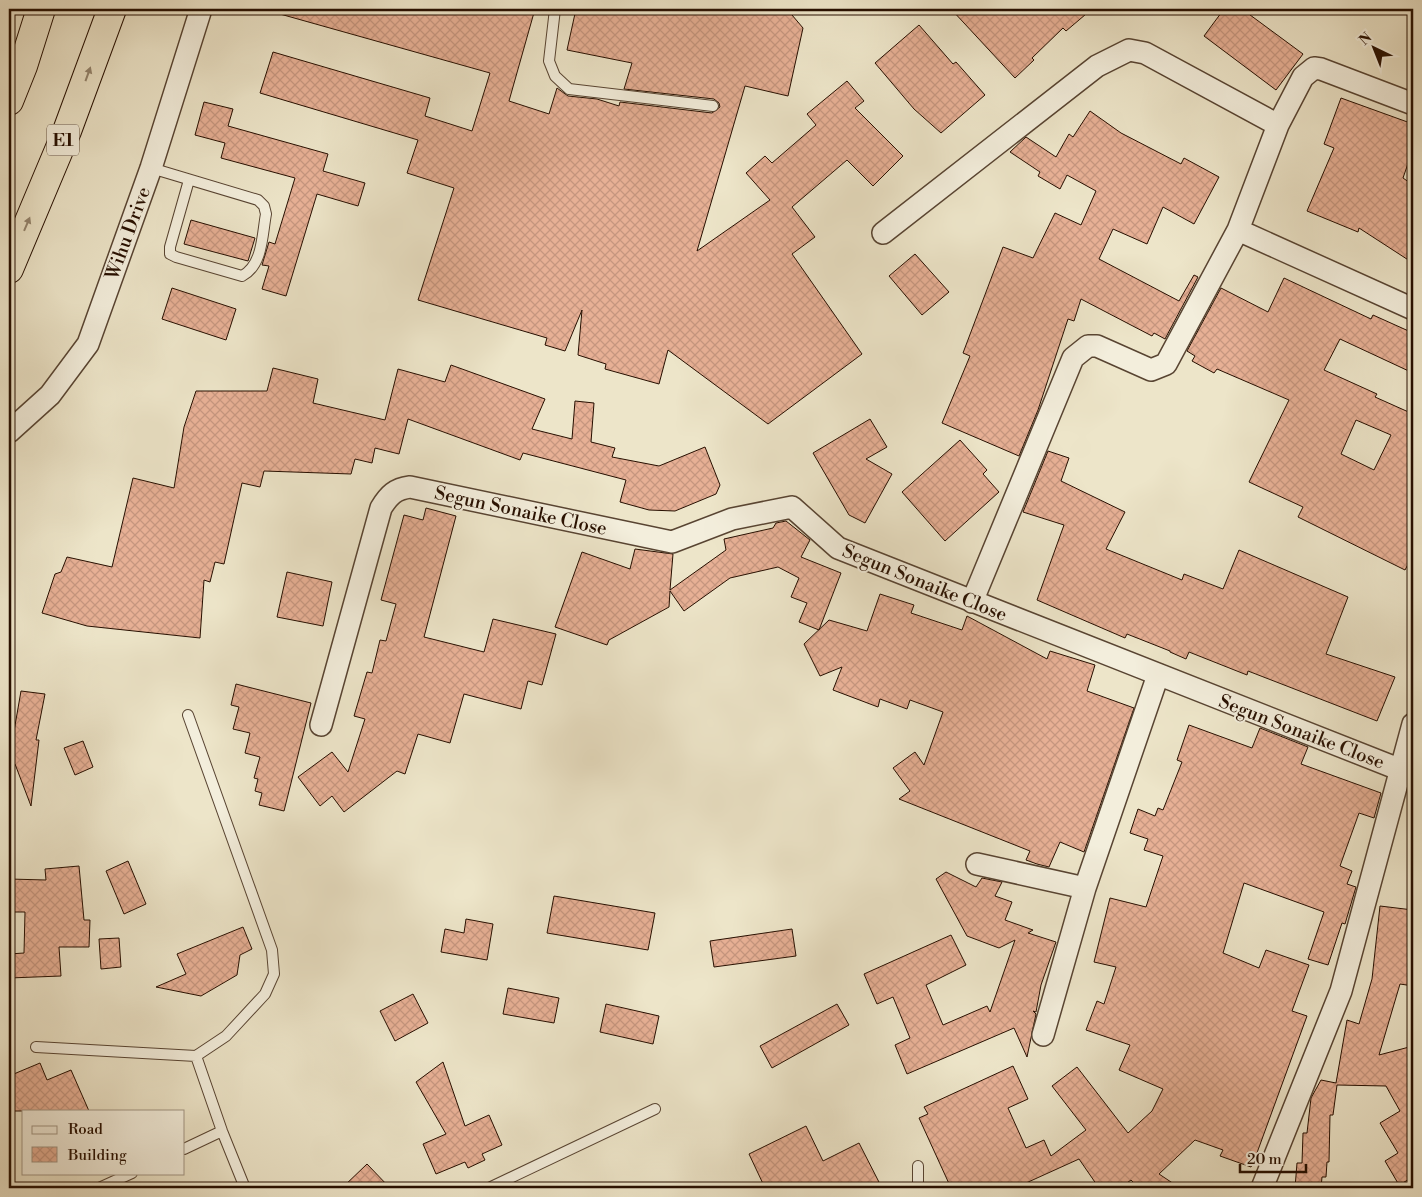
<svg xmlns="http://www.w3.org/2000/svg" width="1422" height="1197" font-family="'Libre Bodoni',serif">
<defs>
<pattern id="building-cross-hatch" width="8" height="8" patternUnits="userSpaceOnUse" patternTransform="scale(1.25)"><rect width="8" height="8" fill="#e7b095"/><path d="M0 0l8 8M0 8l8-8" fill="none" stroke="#c6967f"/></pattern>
</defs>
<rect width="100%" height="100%" fill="#ede5c9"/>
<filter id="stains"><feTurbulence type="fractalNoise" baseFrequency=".004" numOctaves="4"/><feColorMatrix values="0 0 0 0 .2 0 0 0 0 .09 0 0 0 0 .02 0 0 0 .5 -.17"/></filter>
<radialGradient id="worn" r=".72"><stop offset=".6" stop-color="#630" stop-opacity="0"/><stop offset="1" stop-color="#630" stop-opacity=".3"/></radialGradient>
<path fill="url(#building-cross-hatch)" stroke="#270f00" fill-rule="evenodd" d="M281 9H535L509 101 549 114 557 88 568 96 597 99 619 106 620 102 712 113 720 107 719 103 714 99 624 89 632 63 567 50 576 9H793L792 15 803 28 788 96 745 86 697 251 770 200 746 173 765 156 772 163 816 125 807 114 847 81 864 101 855 108 903 156 873 186 847 160 792 207 815 237 792 254 862 354 768 424 668 350 659 384 605 369 606 364 578 355 582 310 565 351 545 345 547 338 418 300 454 188 407 173 418 140 260 93 273 52 430 98 425 116 472 131 490 73 280 14Z
M951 9H1092L1066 31 1063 28 1032 58 1034 60 1015 78Z
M1224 9H1242L1303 54 1276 90 1204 36Z
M919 25 953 64 956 62 985 95 941 133 914 109 875 63Z
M1341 98 1413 124V149L1403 178 1413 185V263L1359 228 1358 232 1307 211 1334 148 1324 144Z
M204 102 233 109 228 126 328 154 323 171 365 183 358 206 317 194 286 296 262 289 269 266 262 265 269 242 275 244 295 178 221 158 225 143 195 135Z
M1090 111 1121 133 1181 164 1184 158 1219 177 1194 224 1163 207 1147 244 1113 229 1099 259 1179 301 1194 275 1198 277 1165 339 1154 333 1152 336 1081 299 1074 321 1068 319 1038 410 1019 456 942 423 970 356 963 353 1003 247 1033 258 1055 213 1081 225 1096 191 1067 175 1060 189 1038 176 1040 172 1010 152 1026 137 1056 157 1069 134 1073 137Z
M191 220 255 238 248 261 184 244Z
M915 254 949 292 922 315 889 276Z
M1284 278 1371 319 1373 315 1413 333V373L1340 339 1324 370 1377 394 1375 397 1413 414V555L1405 570 1298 517 1303 507 1249 482 1289 400 1217 369 1214 373 1192 361 1195 356 1187 351 1221 288 1268 312ZM1356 420 1391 435 1374 470 1341 454Z
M172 288 236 309 226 340 162 319Z
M451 365 545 399 532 429 572 439 575 401 594 403 591 442 615 448 612 457 659 466 705 447 720 485 716 494 675 511 649 510 620 502 626 480 523 453 520 460 408 419 399 454 375 448 372 463 355 459 351 474 264 471 260 487 242 483 224 564 215 562 210 582 204 580 200 638 87 626 42 613 55 574 61 572 67 557 112 567 133 478 174 488 184 427 196 391H267L273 368 318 379 313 403 385 420 398 369 445 382Z
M870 419 887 447 866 459 892 474 865 523 849 515 813 453Z
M960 440 987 470 983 474 999 492 945 541 902 492Z
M1048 451 1069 458 1061 481 1125 512 1106 549 1182 580 1184 574 1223 589 1239 550 1348 597 1326 654 1395 677 1377 721 1248 671 1247 675 1189 652 1186 659 1170 652V651L1127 634 1125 638 1037 600 1064 525 1023 512Z
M426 508 456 516 424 637 484 652 493 619 556 634 542 685 528 681 521 709 464 694 450 743 418 734 405 774 397 771 344 812 332 796 320 806 298 777 332 752 348 772 365 719 354 716 367 672 372 673 380 640 386 641 396 604 381 600 404 515 423 520Z
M786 521 810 540 801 557 841 573 819 630 799 622 807 603 791 597 799 578 778 567 730 578 684 611 670 591 669 607 609 640 607 645 555 627 582 552 630 569 635 549 673 554 670 590 726 550 724 539 773 528 776 523Z
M287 572 332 582 323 626 277 617Z
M880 594 914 605 911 613 962 630 967 616 1047 659 1050 651 1095 665 1087 691 1134 708 1084 852 1060 842 1049 867 1037 864 1026 860 1030 851 899 799 910 791 893 768 915 752 924 765 943 712 910 700 907 709 880 699 878 707 833 690 842 667 820 676 804 644 829 620 867 631Z
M236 684 311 703 284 811 259 805 262 793 255 791 258 779 254 778 260 757 245 753 250 733 233 729 239 707 231 705Z
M21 691 45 694 36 740H39L31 806 15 764 9 765 10 737H13Z
M1189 725 1252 748 1260 728 1308 747 1301 764 1381 793 1374 818 1359 813 1340 866 1352 871 1347 884 1356 887 1345 924 1342 923 1328 965 1308 959 1324 912 1244 883 1223 953 1259 968 1266 950 1309 965 1292 1011 1307 1016 1254 1161 1251 1167 1220 1156 1223 1150 1195 1140 1159 1174 1180 1188H1139L1131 1180 1120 1188H1099L1079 1159 1015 1188H951L919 1118 928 1114 924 1107 1013 1066 1028 1099 1008 1108 1026 1148 1044 1140 1051 1156 1086 1130 1052 1086 1077 1067 1128 1133 1152 1111 1163 1089 1119 1070 1130 1045 1086 1030 1097 1001 1104 1004 1116 967 1094 962 1110 898 1146 907 1163 856 1144 850 1148 839 1130 833 1138 809 1155 816 1158 808 1163 810 1182 762 1177 760Z
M83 741 93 767 75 775 64 748Z
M128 861 146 904 124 914 106 871Z
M79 866 84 920H90L89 947H59L61 976 9 978V954L24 953 25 912H9V879L46 880 45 869Z
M946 872 976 887 982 878 1002 882 995 896 1012 902 1005 920 1033 930 1028 933 1056 942 1041 985 1036 1012 1033 1011 1036 1014 1027 1057 1014 1028 907 1074 895 1045 910 1038 893 997 877 1004 864 974 951 935 966 965 926 985 943 1025 987 1006 990 1012 1015 940 999 948 967 936 936 879Z
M554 896 655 913 648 950 547 933Z
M1380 906 1413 910V986L1400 984 1379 1055 1413 1046V1177L1399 1185 1385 1161 1398 1153 1380 1123 1400 1111 1386 1086 1337 1085 1333 1115H1330L1329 1162H1327L1326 1177H1322L1321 1188H1295L1297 1163H1302L1303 1133H1307L1311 1098 1321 1080 1336 1083 1347 1020 1359 1024 1372 979Z
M466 919 493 924 487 960 441 952 445 929 464 933Z
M243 927 252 949 240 955 237 975 201 996 156 987 186 974 177 954Z
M792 929 796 956 714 967 710 941Z
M119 938 121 967 101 969 99 939Z
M508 988 559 998 554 1023 503 1014Z
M413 994 428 1023 395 1041 380 1011Z
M606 1004 659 1016 653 1044 600 1032Z
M837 1004 849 1025 772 1068 760 1046Z
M443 1062 465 1126 489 1115 502 1145 482 1154 485 1160 468 1168 465 1162 436 1174 423 1144 446 1134 416 1082Z
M40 1063 47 1080 71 1070 89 1111H9V1076Z
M806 1126 823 1161 859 1143 882 1188H765L749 1154Z
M367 1164 390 1188H342Z"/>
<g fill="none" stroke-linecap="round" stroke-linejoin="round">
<defs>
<path id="lane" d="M555 9 549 61 555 76 569 89 713 106
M151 168 258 200 264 206 266 214C262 235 263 265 242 276L176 257 170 254V247L189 180
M36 1047 196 1056 226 1036 265 994 274 974 272 950 188 715
M196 1056 222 1131 245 1188
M184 1149 222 1131
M99 1188 132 1173
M489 1188 655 1109
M918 1188V1166"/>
<path id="street" d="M1238 230 1413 309
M883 233 1097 66 1129 50 1145 53 1278 125
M9 432 50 395 88 344 151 168 201 9
M972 602 1073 358 1088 346H1097L1151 370 1166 364 1238 230 1278 125 1303 77 1314 68 1321 69 1413 104
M321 725 381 508C389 495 395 489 410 487L672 542 732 519 792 507 838 548 1401 770
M977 864 1085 888
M1043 1035 1085 888 1158 675
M1262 1188 1341 991 1413 724"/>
<path id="highway" d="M9 101 23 66 41 9
M9 269 67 131 112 9"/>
</defs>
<use href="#lane" stroke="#584432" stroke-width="12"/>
<use href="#street" stroke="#584432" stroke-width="24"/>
<use href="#highway" stroke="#270f00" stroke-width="30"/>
<use href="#lane" stroke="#f3eedc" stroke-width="10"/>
<use href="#street" stroke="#f3eedc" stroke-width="21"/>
<use href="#highway" stroke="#ede5c9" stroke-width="28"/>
</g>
<defs><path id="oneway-solid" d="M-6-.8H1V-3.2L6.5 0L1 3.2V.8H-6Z" transform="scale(1.25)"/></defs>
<g fill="#94856f">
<use href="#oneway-solid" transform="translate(88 74) rotate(-70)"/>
<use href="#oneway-solid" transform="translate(27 224) rotate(-67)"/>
</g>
<g text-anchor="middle" stroke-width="4" stroke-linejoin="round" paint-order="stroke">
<rect fill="#f3eedc" stroke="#645242" stroke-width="1" x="47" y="124.5" width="32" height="31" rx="4"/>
<g font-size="18" font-weight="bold" fill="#270f00">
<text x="63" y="146">E1</text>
</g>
<g font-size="19" fill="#270f00" stroke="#f3eedc">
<text transform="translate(127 233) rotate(-70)" y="7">Wihu Drive</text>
<text transform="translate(521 510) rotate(12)" y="7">Segun Sonaike Close</text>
<text transform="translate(925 582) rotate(22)" y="7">Segun Sonaike Close</text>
<text transform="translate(1302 731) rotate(21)" y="7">Segun Sonaike Close</text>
</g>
</g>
<rect width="1422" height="1197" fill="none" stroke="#ede5c9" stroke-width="30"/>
<rect x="10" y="10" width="1402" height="1177" fill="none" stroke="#270f00" stroke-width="2.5"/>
<rect x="15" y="15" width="1392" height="1167" fill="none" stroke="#270f00"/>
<rect x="22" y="1110" width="162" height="65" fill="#f3eedc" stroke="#a19584"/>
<rect x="32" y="1126" width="25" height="8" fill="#f3eedc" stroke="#a19584"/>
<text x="68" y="1134" font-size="15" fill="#270f00">Road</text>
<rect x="32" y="1147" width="25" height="15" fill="url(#building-cross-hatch)" stroke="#a19584"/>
<text x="68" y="1160" font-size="15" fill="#270f00">Building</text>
<g transform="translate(1374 48) rotate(317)" stroke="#f3eedc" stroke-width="4" paint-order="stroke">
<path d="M0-4L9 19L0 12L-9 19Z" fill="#270f00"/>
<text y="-8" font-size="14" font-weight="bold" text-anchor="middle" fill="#270f00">N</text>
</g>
<path d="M1240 1164v8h66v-8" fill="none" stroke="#270f00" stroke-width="2.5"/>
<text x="1247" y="1164" font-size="15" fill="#270f00" stroke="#f3eedc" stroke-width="4" paint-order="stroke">20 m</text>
<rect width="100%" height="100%" filter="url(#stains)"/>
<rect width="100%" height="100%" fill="url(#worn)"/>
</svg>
